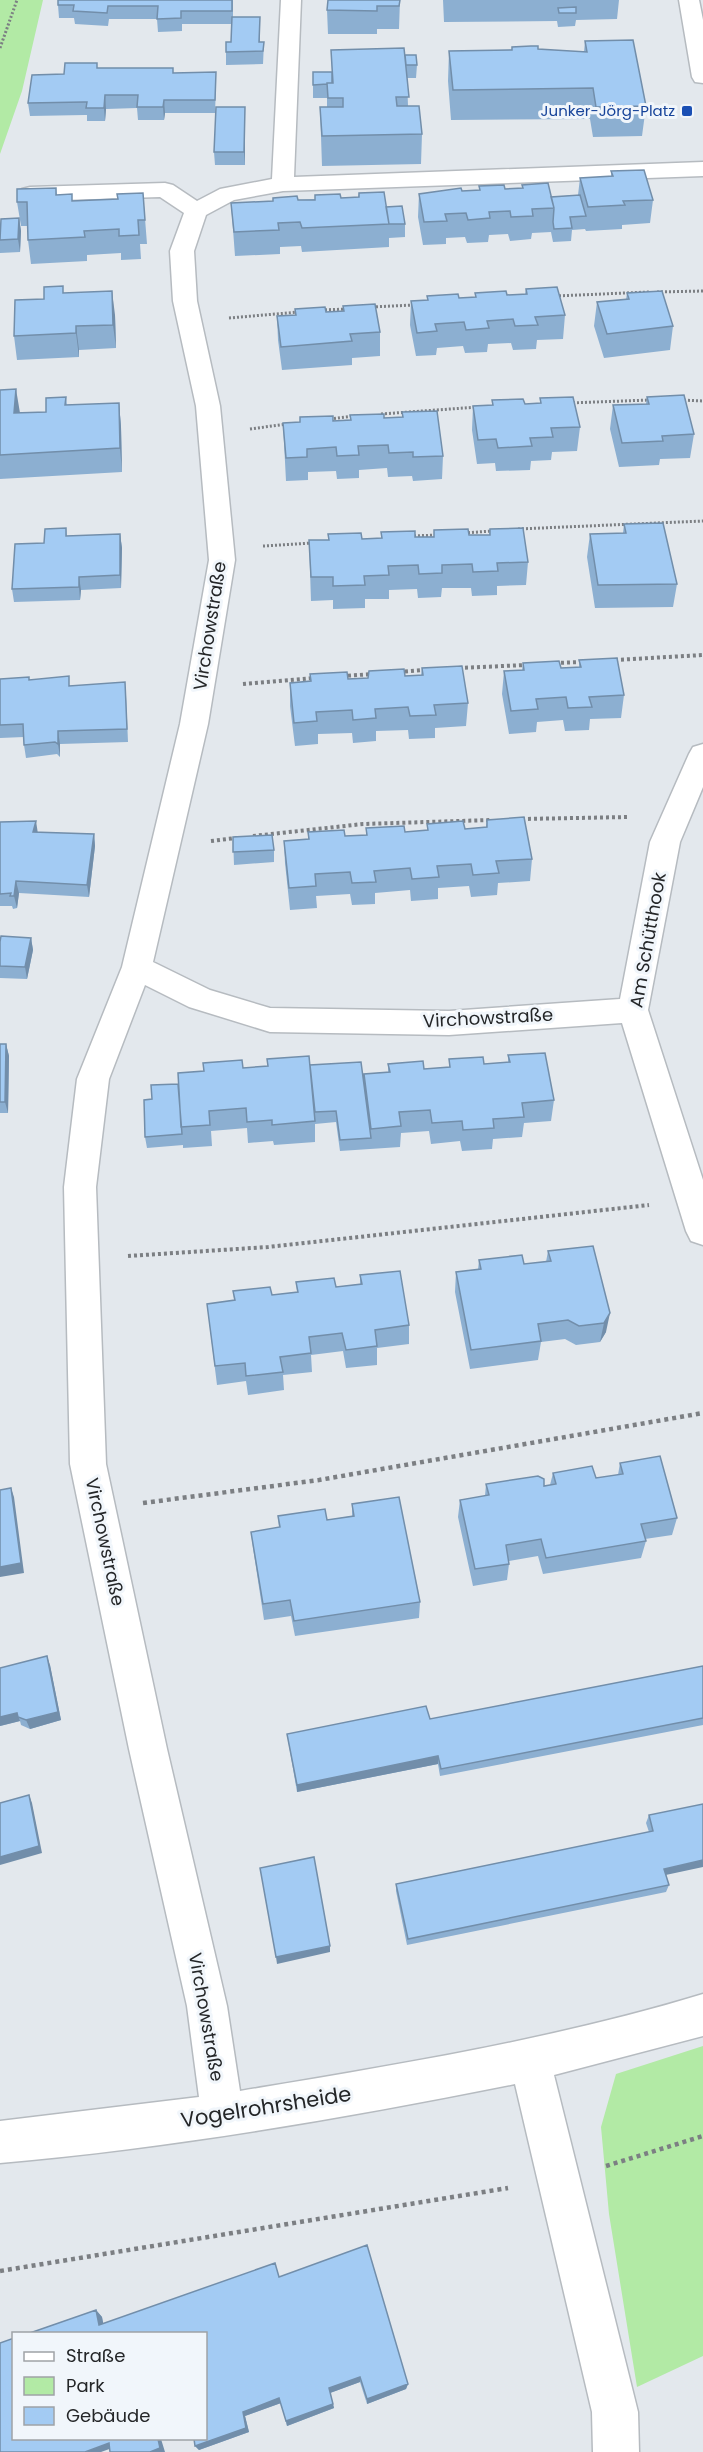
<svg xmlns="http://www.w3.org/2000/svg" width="703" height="2452" font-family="Poppins,sans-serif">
<rect width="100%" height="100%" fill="#e3e8ed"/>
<path fill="#b2eaa5" d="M0 0H43L22 91 0 154Z
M703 2046V2356L637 2387 609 2214 601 2127 616 2074Z"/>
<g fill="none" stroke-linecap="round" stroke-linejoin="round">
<defs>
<path id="street" d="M281 0H301L294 177 703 162V176L283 191 234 200 206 215 194 251 197 301 220 406 235 560 208 724 153 962 210 990 270 1008 449 1011 620 999 650 842 689 754 693 747 703 744V787L680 842 648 1010 703 1180V1245L691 1241 686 1231 622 1023 449 1035 270 1032 189 1007 145 985 109 1079 96 1187 106 1464 167 1749 227 2006 240 2091C395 2065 552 2040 703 1994V2036L554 2075 638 2412 639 2452H593L592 2412 515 2084C345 2118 173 2148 0 2163V2121L199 2097 187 2006 129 1749 70 1464 64 1187 77 1079 122 967 180 724 209 560 196 406 173 301 170 251 184 213 160 197 30 201 22 199 19 194 22 189 30 187 165 183 173 185 197 201 220 189 272 179Z
M679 0H699L703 20V83L695 82 692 77Z"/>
</defs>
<use href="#street" stroke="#b6bbc0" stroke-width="3"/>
<path stroke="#7c7f83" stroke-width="3" stroke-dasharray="2 2" stroke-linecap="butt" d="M0 48 17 0
M657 292 703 291
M555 296 649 292
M372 307 413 305
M321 310 347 309
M229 318 299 312
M680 400 703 401
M569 403 649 400
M381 414 478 407
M330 419 355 416
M250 429 287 424
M518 529 703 521
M464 533 492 531
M410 536 439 535
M263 546 313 543"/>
<path stroke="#7c7f83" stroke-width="4" stroke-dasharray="3 3" stroke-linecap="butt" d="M615 660 703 655
M555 663 583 662
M459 668 526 665
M399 672 424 670
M342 676 374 674
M243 684 314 678
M522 819 629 817
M253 836 363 824 491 820
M211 841 236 838
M128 1256 268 1247 649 1205"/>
<path stroke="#7c7f83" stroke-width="4.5" stroke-dasharray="4 4" stroke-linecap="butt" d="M143 1503 319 1480 703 1413
M606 2166 703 2136
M0 2271 508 2188"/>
<use href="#street" fill="#fff" fill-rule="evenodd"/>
</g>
<path fill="#8cafd1" d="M58 0H233V17H260V42H264L263 64 226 65V52L231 42V24H182V31L158 32 157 19H109L108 26 75 24 74 18H59L58 5Z
M400 0 399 29H377V34H328L327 10Z
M443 0H619L617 19 576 20 575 26 558 27 557 21 444 22Z
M585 41 646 106 642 136 593 137 590 119 451 120 448 81 449 51 538 49 584 52Z
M331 50 405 55 417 65 416 78H407L408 106 422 134 421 164 322 166 320 107H327V98H313V72H332Z
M98 68 173 73 216 86 215 113H165L164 120H138L137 108 106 109 105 121H87V115H85L30 116 28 103 64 74Z
M245 107V165H215L214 152Z
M611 171 653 200 650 223 622 225V229L586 231 585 229 572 230 571 241 553 242 551 232 532 233 531 239 510 241 508 234 489 235 488 242 467 243 465 237 446 238V244L423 245 418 217 419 194 479 190V186L505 189 522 188V185L551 197 578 195 580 178 611 176Z
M56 188 57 195 73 201 117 199 143 193 147 244H140L141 259 121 260V253L87 255V261L31 264 28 240V226H21L17 202Z
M359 193 386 207 405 224V237L389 238V247L302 252 301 246 280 247V254L235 256 231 203 358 197Z
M19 218 21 231 20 252 0 253V225Z
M526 289 565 315 563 339 537 340 536 349 513 350 511 343 488 344 487 352 465 353 463 346 437 348 436 355 416 356 410 325 411 301 427 300V296L459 298 475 297V293L507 295 525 294Z
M64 293 115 315 116 348 79 350V357L17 360 14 336 44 299Z
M627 293 673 326 670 350 604 358 594 326 597 302 626 300Z
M343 306 380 332V356L352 358V365L282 370 278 340 277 316 295 315V309L326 312 343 311Z
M0 390 20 413 46 412 66 397 67 405 119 403 121 427 122 472 0 479Z
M647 397 694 434 690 458 660 459 659 465 619 467 610 429 613 405 646 404Z
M540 398 580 427 577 451 552 452 551 460 531 461 530 470 496 471 495 463 477 464 472 430 473 406 492 405V400L525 404H540Z
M402 412 443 456 442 479 413 481 412 476 388 477 387 468 359 470V478L337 479 336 471 308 472V480L286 481 283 423 402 417Z
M624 524 677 584 673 607 595 608 587 557 590 534 623 533Z
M66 528 67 536 120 534 122 548 121 588 81 590 80 600 14 602 12 589 44 543Z
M490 529 528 562 526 585 497 586V595L472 596 471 588H442L441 597 418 598 417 589 389 590V599H365V608L333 609V600L311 601 309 540H328V534L362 539 381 538V532L415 537 489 535Z
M579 660 624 695 621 718 590 719 589 730 565 731 563 720 537 722 536 732 509 734 502 694 504 671 522 670 523 663 561 668 579 667Z
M422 668 468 703 466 726 435 728V738L409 739 408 730 376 731V741L353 743 352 733 318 734V744L295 746 290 706V683L310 681V674L348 679 421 675Z
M0 679 30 680 70 686 126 695 128 742 60 744V757L57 754 26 758 24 745V737L0 738Z
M487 820 532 859 530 881 498 883 497 895 471 897 469 886 438 888V899L411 901 410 890 375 893V904L352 905 350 894 316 896 317 908 290 910 285 863 284 841 308 839V832L345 836 366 835V828L405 832 427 831V824L465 829 486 827Z
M0 822 38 833 94 834 95 846 89 897 19 893 17 908 13 909 12 906H0Z
M233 837 274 850V862L234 865Z
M31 938 33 950 27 979 0 978V942Z
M0 1044H6L9 1056 8 1113H0Z
M508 1055 554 1100 551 1121 524 1123 522 1137 493 1139 492 1149 462 1151 460 1141 431 1144 429 1131 401 1133 400 1147 340 1151 336 1122 315 1124V1142L274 1145 273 1141 248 1143 247 1128 211 1131 212 1146 183 1148V1145L147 1148 145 1137 152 1099 178 1084 243 1068 310 1065 364 1086V1074L388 1072V1064L424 1069 449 1067V1059L484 1064 508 1063Z
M593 1246 606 1332 600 1342 576 1345 565 1339 541 1342 538 1360 470 1369 455 1292 456 1272 478 1270 479 1260 524 1264 546 1262 548 1251Z
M360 1275 409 1325V1344L377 1348V1365L346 1368 343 1351 311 1355 312 1372 283 1375 284 1390 248 1395 246 1381 217 1385 207 1304 234 1300 233 1291 272 1295 297 1292 296 1282 336 1287 360 1284Z
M620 1463 677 1518 672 1535 645 1539 646 1541 641 1558 543 1574 538 1556 509 1561V1564L507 1580 473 1586 458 1517 460 1500 485 1496 486 1484 544 1486 550 1485 553 1473 596 1478 618 1475Z
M352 1504 420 1602 419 1618 295 1636 291 1616 264 1620 253 1548 251 1532 279 1528 278 1516 327 1520 352 1516Z
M50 1665 61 1720 30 1729 21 1725 20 1721 0 1726V1668Z
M703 1666V1725L440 1776 438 1764 297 1792 287 1734 430 1719Z
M649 1815 669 1885 666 1892 407 1945 396 1891V1884L649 1832 646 1823Z
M279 2277 408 2384 406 2389 367 2404 360 2382 330 2393 334 2408 287 2426 281 2403 245 2416 249 2432 199 2450 195 2446 206 2334H27L96 2310 102 2317 103 2324Z"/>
<path fill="#728eaa" d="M105 95 106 109 105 121 104 108Z
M164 100 165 113 164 120 163 107Z
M245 107V165L244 152Z
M19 218 21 231 20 252 18 239Z
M112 291 115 315 116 348 113 325Z
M76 326 79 350V357L76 333Z
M16 389 20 413H14Z
M119 403 121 427 122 472 120 448Z
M120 534 122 548 121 588 120 575Z
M79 577 81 590 80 600 79 587Z
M58 731 60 744V757L58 744Z
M36 821 38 834 33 832Z
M94 834 95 846 89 897 87 885Z
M16 881 19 893 17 908 14 896Z
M31 938 33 950 27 979 25 967Z
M6 1044 9 1056 8 1113 5 1102Z
M610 1313 606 1332 600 1342 604 1323Z
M11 1488 14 1497 24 1573 0 1577V1567Z
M47 1656 50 1665 61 1720 30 1729 26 1720Z
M17 1713 20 1721 0 1726V1717Z
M438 1756V1764L297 1792V1785Z
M29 1795 32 1803 42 1853 0 1865V1857Z
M703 1860V1867L661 1876 664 1869Z
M330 1946V1952L277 1964 276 1957Z
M96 2310 102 2317 105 2332 99 2325Z
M360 2377V2382L330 2393 329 2388Z
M408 2384 406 2389 367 2404V2399Z
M279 2398 281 2403 245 2416 249 2432 199 2450 195 2446 243 2412Z
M333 2404 334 2408 287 2426 286 2421Z
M158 2439H161L165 2452H150Z
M109 2443 115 2447 101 2452H85Z"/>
<path fill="#a3cbf3" stroke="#728eaa" stroke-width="1.5" d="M58 0H232V11H181V18L157 19 158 6H108L107 13 73 11 74 5H58Z
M328 0H400L399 6H377V11L327 10Z
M576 7V13H559L558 8Z
M232 17H260L259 42H264L263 51 226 52V42H231Z
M633 40 646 106 596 107 593 88 453 90 449 51 512 50V47L531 46H538V49L587 52 585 41Z
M404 48 409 97H396L397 106H419L422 134 322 136 320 107H343V98H328L327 83H333L331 50Z
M405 55H416L417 65H406Z
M65 63H97V68H173V73L216 72 215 100H164L163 107H137L138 95H105L104 108H86L87 102H84L28 103 32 75 64 74Z
M313 72H332V83H327V84L313 85Z
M216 107H245L244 152H214Z
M644 170 653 200 623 201 625 205 588 207 580 178 613 176 611 171Z
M548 183 554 208 532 209 533 216 511 217 510 211 489 212 490 218 468 220 466 213 445 214 447 221 424 222 419 194 461 188 462 191 480 190 479 186 504 185 505 189 523 188 522 185Z
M56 188V195L72 194V201L118 199 117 194 143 193 145 220H138L139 235 119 236V229L84 231 85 237 28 240 27 202H17V189Z
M384 192 389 224 302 228 300 222 278 223 279 230 234 232 231 203 273 201V198L297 196 298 200H315V195L340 194 341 198 359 197V193Z
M580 195 586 216 570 217 572 228 554 229 553 222 554 208 551 197Z
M402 206 405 224H389L386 207Z
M19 218 18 239 0 240 1 219Z
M63 286V293L112 291 113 325 76 326V333L14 336 15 300 44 299V287Z
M557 287 565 315 535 317 538 325 515 326 513 319 487 321 489 328 466 330 464 322 435 324 437 331 417 333 411 301 428 300 427 296 458 294 459 298 476 297 475 293 506 291 507 295 527 294 526 289Z
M662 291 673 326 607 334 597 302 629 299 627 293Z
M375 304 380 332 350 334 352 341 281 347 277 316 296 315 295 309 325 307 326 312 344 311 343 306Z
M16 389 14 413 46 412V398L66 397 65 405 119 403 120 448 0 455V390Z
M684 395 694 434 662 436 663 441 622 443 613 405 649 404 647 397Z
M573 397 580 427 551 428 553 437 530 438 532 446 498 448 496 439 478 440 473 406 493 405 492 400 523 399 525 404 541 403 540 398Z
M437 411 443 456 413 457V452L389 453 388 445 358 446 359 455 337 456 336 447 307 449V457L286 458 283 423 300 422V417L333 416V421L351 420 350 415 384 414V418L403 417 402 412Z
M663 523 677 584 598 585 590 534 626 533 624 524Z
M66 528V536L120 534V575L79 577V587L12 589 15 544 44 543 45 529Z
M523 528 528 562 497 563 498 571 473 572 472 564 442 565V573L419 574 418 565 388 566 389 575 364 576 365 585 333 586V577H311L309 540H329L328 534 361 533 362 539 382 538 381 532 415 531V537H434V530L468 529 469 535H490V529Z
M617 658 624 695 589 697 592 707 568 708 566 697 536 699 538 709 511 711 504 671 524 670 523 663 559 661 561 668 581 667 579 660Z
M462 666 468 703 434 705 436 715 410 716 408 707 375 709 376 718 353 720 352 710 316 712 317 721 294 723 290 683 311 681 310 674 347 672 348 679 368 678 369 671 404 669 405 676 423 675 422 668Z
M69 676V686L125 682 127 729 58 731V744L55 742 24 745 23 724 0 725V679L29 677V680Z
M524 817 532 859 496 861 499 873 473 875 471 864 437 866 439 877 412 879 410 868 374 871 376 882 352 883 350 872 315 874 316 886 289 888 284 841 309 839 308 832 344 830 345 836 367 835 366 828 404 826 405 832 428 830 427 824 463 821 465 829 487 827V820Z
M36 821 33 832 94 834 87 885 16 881 14 896H10L11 893 0 894V822Z
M272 835 274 850 233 852V837Z
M1 936 31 938 25 967 0 966V942Z
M0 1044H6L5 1102H0Z
M545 1053 554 1100 522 1103 524 1117 493 1119 494 1128 463 1130 462 1121 432 1123 430 1110 399 1112 401 1126 371 1129 364 1074 390 1072 388 1064 423 1061 424 1069 450 1067 449 1059 483 1057 484 1064 510 1062 508 1055Z
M309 1056 315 1121 272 1125V1120L247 1122 246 1108 209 1111 210 1125 181 1127 178 1073 204 1071 203 1063 242 1060 243 1068 268 1066 267 1059Z
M361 1062 371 1138 340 1140 336 1111 315 1112 310 1065Z
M178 1084 182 1134 145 1137 144 1100 152 1099 151 1085Z
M593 1246 610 1313 604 1323 579 1326 568 1320 538 1324 541 1341 471 1350 456 1272 481 1269 479 1260 522 1255 524 1264 551 1261 548 1251Z
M400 1271 409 1325 375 1330 377 1346 346 1350 342 1333 309 1337 311 1353 280 1357 283 1372 246 1376 245 1363 215 1366 207 1304 235 1300 233 1291 270 1287 272 1295 298 1292 296 1282 334 1278 336 1287 362 1284 360 1275Z
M660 1456 677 1518 641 1524 646 1541 546 1558 541 1539 506 1545 509 1564 475 1569 460 1500 489 1495 486 1484 538 1476 544 1479V1486L556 1484 553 1473 592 1466 596 1478 623 1474 620 1463Z
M11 1488 21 1563 0 1567V1490Z
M399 1497 420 1602 294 1621 290 1600 263 1604 251 1532 280 1527 278 1516 325 1509 327 1520 354 1516 352 1504Z
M47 1656 58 1712 26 1720 18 1717 17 1713 0 1717V1668Z
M703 1666V1718L441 1769 438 1756 297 1785 287 1734 426 1706 430 1719Z
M29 1795 39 1846 0 1857V1803Z
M703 1804V1860L664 1869 669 1885 408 1939 396 1884 653 1831 649 1815Z
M314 1857 330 1946 276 1957 260 1868Z
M367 2245 408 2384 367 2399 360 2377 329 2388 333 2404 286 2421 279 2398 243 2412 246 2428 195 2446 194 2439H206V2334H27L96 2310 99 2325 275 2263 279 2277Z
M14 2338V2439H158L160 2448 150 2452H110L109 2443 85 2452H0V2343Z"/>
<rect fill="#1a4fb4" stroke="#f1f6fb" stroke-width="2" x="681" y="105" width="12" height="12" rx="3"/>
<g text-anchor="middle" stroke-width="6" stroke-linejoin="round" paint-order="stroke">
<g font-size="15" fill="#164399" stroke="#f1f6fb" text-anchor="end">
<text x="675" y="116">Junker-Jörg-Platz</text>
</g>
<g font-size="18" fill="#242628" stroke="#f1f6fb">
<text transform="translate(210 626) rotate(-81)" y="6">Virchowstraße</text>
<text transform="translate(648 940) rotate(-80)" y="6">Am Schütthook</text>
<text transform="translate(488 1018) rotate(-3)" y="6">Virchowstraße</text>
<text transform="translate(105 1542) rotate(78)" y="6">Virchowstraße</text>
<text transform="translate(206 2017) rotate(80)" y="6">Virchowstraße</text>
</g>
<g font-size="21" fill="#242628" stroke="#f1f6fb">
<text transform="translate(266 2107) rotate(-9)" y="7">Vogelrohrsheide</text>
</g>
</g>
<rect x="12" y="2332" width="195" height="108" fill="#f1f6fb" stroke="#9fa3a7" stroke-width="1.5"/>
<rect x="24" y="2352" width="30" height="9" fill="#ffffff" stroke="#9fa3a7" stroke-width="1.5"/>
<text x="66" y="2362" font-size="18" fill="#242628">Straße</text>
<rect x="24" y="2377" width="30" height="18" fill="#b2eaa5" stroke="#9fa3a7" stroke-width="1.5"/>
<text x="66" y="2392" font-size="18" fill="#242628">Park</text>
<rect x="24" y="2407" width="30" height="18" fill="#a3cbf3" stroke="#9fa3a7" stroke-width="1.5"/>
<text x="66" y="2422" font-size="18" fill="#242628">Gebäude</text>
</svg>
